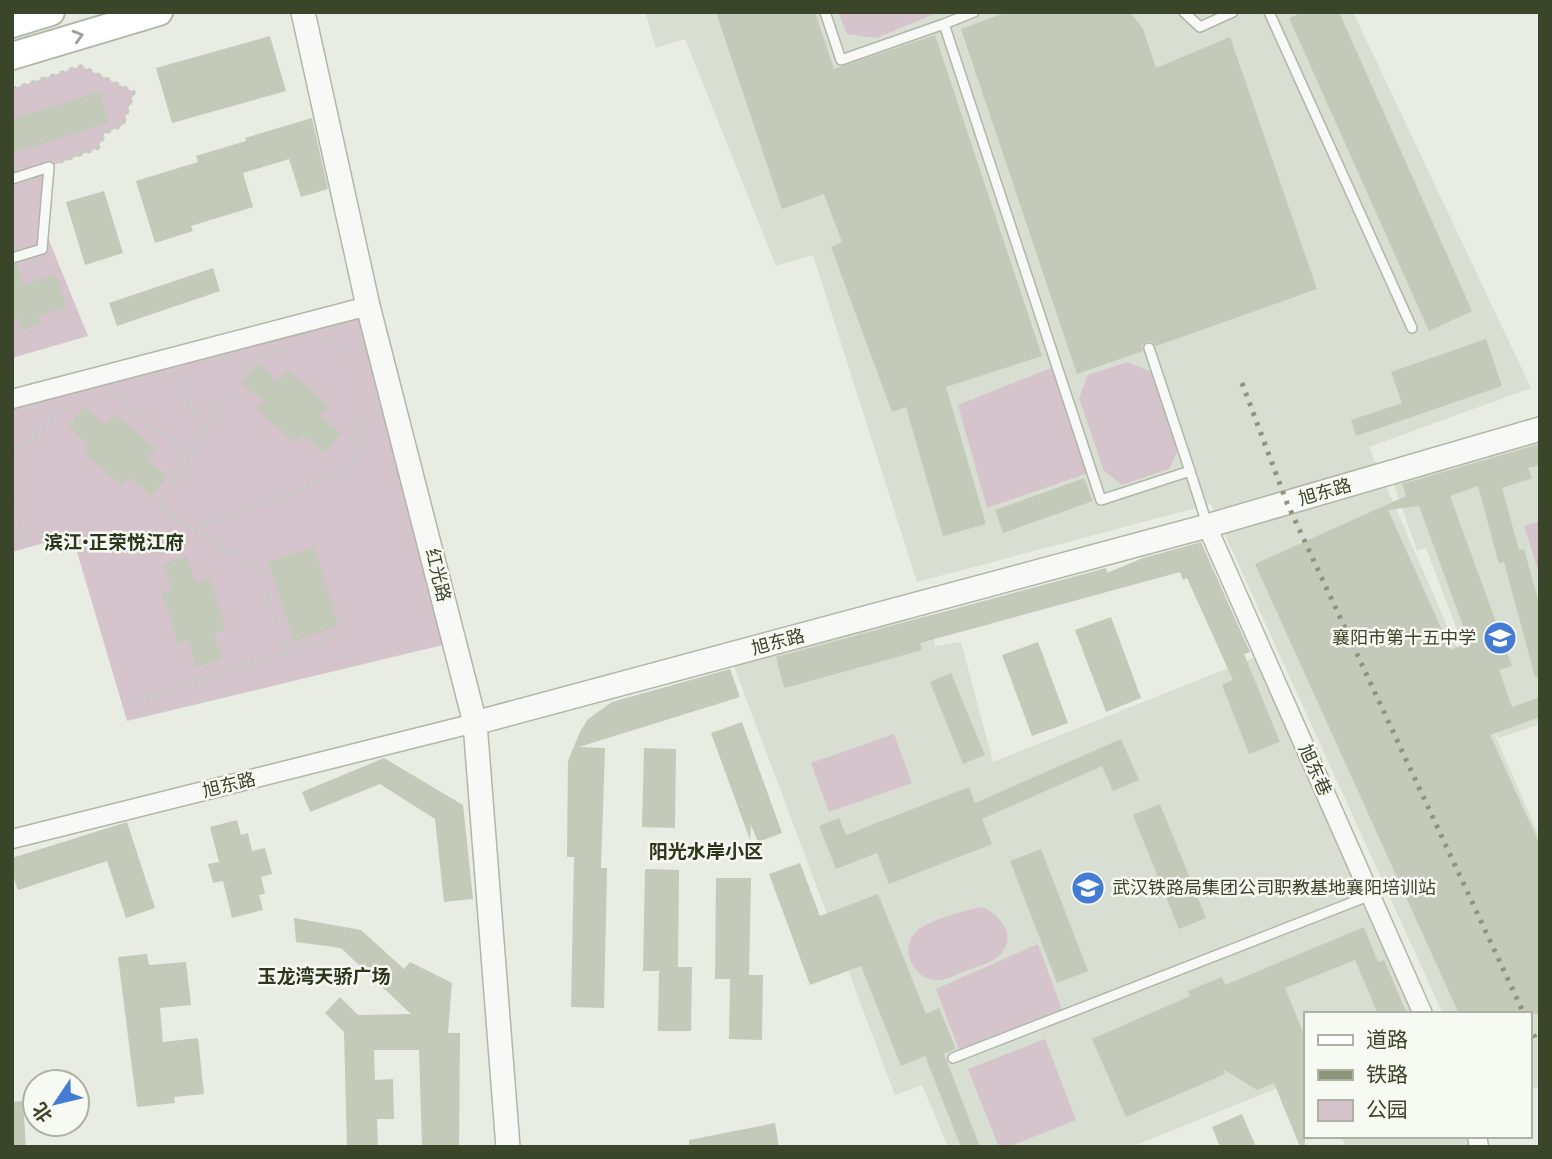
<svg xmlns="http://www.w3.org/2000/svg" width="1552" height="1159" font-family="Roboto,'Noto Sans SC',sans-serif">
<rect width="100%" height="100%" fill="#e8ece3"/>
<path fill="#d8ded1" d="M645 12H1353L1531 388 1369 447 1540 838V1086L1529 1090V1014H1443L1211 504 917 582 813 255 776 266 685 39 656 48Z
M1540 436V724L1498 738 1426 548 1417 551 1391 476Z
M930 615 935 646 961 642 993 762 1256 657 1414 1014H1305V1077L1131 1147H948L922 1085 895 1095 732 661Z
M1341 1136H1467L1470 1147H1346Z"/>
<path fill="#d6c4cd" d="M838 12H939L876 38 847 34Z
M81 66 134 92 123 125 105 133 98 148 49 167 44 228 88 336 12 358V89Z
M368 306 455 642 127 721 72 535 12 552V399Z
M1128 362 1152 372 1178 450 1169 469 1122 485 1104 471 1079 398 1088 375Z
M1056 366 1091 472 987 508 958 405Z
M1540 521V576L1524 526Z
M894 734 912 783 829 812 811 763Z
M983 907C1000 916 1017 934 1001 954 994 963 978 966 968 970 955 975 941 984 927 978 920 976 912 966 910 959 907 951 908 941 914 934 922 922 968 909 983 907Z
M1038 944 1064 1015 961 1055 936 989Z
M1045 1039 1076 1120 1008 1147H999L968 1069Z"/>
<path fill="#c3caba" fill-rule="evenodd" d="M716 12H815L834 69 935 35 1042 356 946 387 986 524 943 536 906 407 892 412 831 247 842 242 824 194 782 209Z
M1007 12H1130L1143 29 1156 68 1230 37 1317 289 1156 346 1151 341 1146 342 1142 346 1143 351 1077 374 961 29Z
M1303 12H1339L1472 311 1429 331 1289 18Z
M270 36 286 91 172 123 156 68Z
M100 92 109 123 12 153V119Z
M312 118 328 189 301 197 289 159 243 173 253 207 191 226 193 231 155 243 136 181 198 162 196 156 246 141 245 138Z
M104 191 123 253 85 265 66 202Z
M17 264 23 285 56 274 67 307 38 317 40 324 22 331 19 319 12 321V265Z
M213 268 220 291 117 326 109 303Z
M1486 339 1502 386 1356 436 1351 420 1402 403 1391 372Z
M258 363 278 382 288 370 329 406 321 415 341 433 324 453 302 435 295 443 256 409 263 401 241 383Z
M84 407 105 425 115 414 156 449 147 459 168 477 151 496 129 478 122 486 83 452 89 445 68 426Z
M1540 444V465L1528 468 1532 478 1502 488 1519 550 1524 549 1540 607V677H1535L1504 562 1499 564 1478 486 1450 496 1512 666 1499 670 1512 707 1540 697V717L1490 735 1540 845V1014H1459L1255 564 1406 496 1402 484ZM1419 506 1469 642 1451 650 1388 510Z
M1084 478 1093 501 1003 533 995 510Z
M1201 542 1250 652 1244 654 1280 742 1249 754 1222 685 1233 680 1187 578 1183 580 1180 572 920 643 922 650 785 688 783 684 776 657 1106 568 1107 573 1143 558Z
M314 547 339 626 294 641 268 562Z
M187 556 196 583 210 578 226 630 214 634 222 660 196 667 188 640 178 644 162 594 172 591 163 564Z
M1111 617 1141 698 1106 712 1075 630Z
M1038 642 1068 723 1032 736 1002 655Z
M730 669 740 697 579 747 605 748 601 868H607L604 1008 571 1007 574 857H567L568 761 580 732 588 719 612 702Z
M951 673 985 755 963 764 930 682Z
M742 722 782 833 758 842 751 825 750 840 711 733Z
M1121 739 1139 780 1113 791 1102 766 982 819 992 844 889 884 877 853 836 869 819 826 839 818 846 835 969 787 975 803Z
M644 748 676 749 675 828 642 827Z
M384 758 463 805 473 899 444 902 435 819 380 784 310 812 302 792Z
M1160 804 1206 918 1179 929 1133 815Z
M237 820 241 835 248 833 252 851 265 848 272 874 261 877 265 894 259 895 263 910 232 918 223 881 213 883 208 864 219 862 210 827Z
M127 822 155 908 126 918 107 861 18 890 12 873V858Z
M1041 849 1088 971 1057 983 1010 861Z
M800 863 820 916 878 894 926 1014 939 1008 956 1049 944 1054 980 1147H961L925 1056 901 1066 861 966 810 985 769 874Z
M645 869 679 870 678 967H692L691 1031H658L659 971H643Z
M716 878H751L749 975H763L762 1040 729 1039 730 979H715Z
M294 918 361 930 404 969 410 962 452 983 448 1033H460L459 1147H422L419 1050H374L375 1080 393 1079 394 1119H377L378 1147H347L344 1032 325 1013 340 997 358 1015 411 1014 341 948 296 942Z
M1364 927 1378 962 1384 960 1407 1014H1378L1355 960 1285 988 1305 1037V1147H1300L1274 1083 1257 1090 1223 1069 1225 1074 1126 1117 1092 1039 1190 996 1188 991 1222 977 1225 985Z
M147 954 149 965 186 962 191 1005 160 1008 163 1042 198 1038 204 1094 174 1097 175 1103 137 1107 118 957Z
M23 1101 26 1147H12V1102Z
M1242 1114 1256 1147H1220L1212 1127Z
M775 1123 779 1147H689V1140Z"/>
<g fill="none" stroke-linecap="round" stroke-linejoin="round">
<defs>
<path id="service" d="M825 12 841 60 944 24 1101 500 1190 471 1207 524
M1184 12 1200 27 1233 12
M1269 12 1412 328
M944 24 974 12
M12 179 49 167 42 249 12 258
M1149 348 1190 471
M953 1058 1371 895"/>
<path id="minor" d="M12 399 368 306
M1207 526 1423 1014
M12 839 475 723
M1477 1136 1479 1147"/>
<path id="tertiary" d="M303 12 368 306 475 723 508 1147
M475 723 1207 526 1540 429"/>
<path id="secondary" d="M12 24 51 12
M12 56 159 12"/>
</defs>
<use href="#service" stroke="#b0b7a8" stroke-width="12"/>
<use href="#minor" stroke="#b0b7a8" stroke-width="21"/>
<use href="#tertiary" stroke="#b0b7a8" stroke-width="26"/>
<use href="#secondary" stroke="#b0b7a8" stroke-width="30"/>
<path stroke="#c7cac1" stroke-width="3.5" stroke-dasharray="5 5" stroke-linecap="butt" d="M12 89 81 66 134 92 123 125 105 133 98 148 60 162
M174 373 204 432 251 359 288 347
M109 391 190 454
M204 432 158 506 194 530 331 477C343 471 354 467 360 453 363 445 360 430 360 421 359 386 362 345 319 337
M12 455 69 403
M12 490 27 547
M194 530 259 568 286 652 349 633
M136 701 286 652"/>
<use href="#service" stroke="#f8f9f6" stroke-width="9"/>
<use href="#minor" stroke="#f8f9f6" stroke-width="18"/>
<use href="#tertiary" stroke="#f8f9f6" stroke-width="23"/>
<use href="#secondary" stroke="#fff" stroke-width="26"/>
<path stroke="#8c967b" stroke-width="5" stroke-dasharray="3.5 7" stroke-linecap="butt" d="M1242 383 1287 503 1524 1014
M1529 1025 1536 1039"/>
</g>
<defs><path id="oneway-chevron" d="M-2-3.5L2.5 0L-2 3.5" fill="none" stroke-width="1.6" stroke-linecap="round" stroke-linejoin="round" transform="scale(1.75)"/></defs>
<use stroke="#9ca294" href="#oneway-chevron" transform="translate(78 36) rotate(-16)"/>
<defs>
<symbol id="school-disc" viewBox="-11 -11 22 22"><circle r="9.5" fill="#447cd4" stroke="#f7f9f3"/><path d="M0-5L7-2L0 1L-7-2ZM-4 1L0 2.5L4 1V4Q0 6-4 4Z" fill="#fff"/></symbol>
<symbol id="university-disc" viewBox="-11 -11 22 22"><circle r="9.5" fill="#447cd4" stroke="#f7f9f3"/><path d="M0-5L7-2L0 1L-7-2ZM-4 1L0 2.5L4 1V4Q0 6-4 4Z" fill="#fff"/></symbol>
</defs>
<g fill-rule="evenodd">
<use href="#school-disc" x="1481" y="619" width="38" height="38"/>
<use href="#university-disc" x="1069" y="869" width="38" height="38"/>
</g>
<g text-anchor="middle" stroke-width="5" stroke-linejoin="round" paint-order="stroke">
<g font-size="18" fill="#3a452a" stroke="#f7f9f3">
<text transform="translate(1325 492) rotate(-16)" y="6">旭东路</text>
<text transform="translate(438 575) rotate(76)" y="6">红光路</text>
<text transform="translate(778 642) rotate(-15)" y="6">旭东路</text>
<text transform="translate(1315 770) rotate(66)" y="6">旭东巷</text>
<text transform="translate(229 785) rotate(-14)" y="6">旭东路</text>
</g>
<g font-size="18" fill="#3a452a" stroke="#f7f9f3" text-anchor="end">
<text x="1476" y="644">襄阳市第十五中学</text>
<text x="1112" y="894" text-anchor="start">武汉铁路局集团公司职教基地襄阳培训站</text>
</g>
<g font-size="19" font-weight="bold" fill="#2b361c" stroke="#f7f9f3">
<text x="114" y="549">滨江•正荣悦江府</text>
<text x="706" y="858">阳光水岸小区</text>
<text x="324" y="983">玉龙湾天骄广场</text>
</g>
</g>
<rect width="1552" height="1159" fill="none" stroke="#3a452a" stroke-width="28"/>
<rect x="1304" y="1012" width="228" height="126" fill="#f7f9f3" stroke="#abb1a3" stroke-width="2"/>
<rect x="1318" y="1035" width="35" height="10" fill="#ffffff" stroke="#abb1a3" stroke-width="2"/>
<text x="1366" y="1047" font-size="21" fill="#3a452a">道路</text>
<rect x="1318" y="1070" width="35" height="10" fill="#8c967b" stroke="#abb1a3" stroke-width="2"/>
<text x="1366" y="1082" font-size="21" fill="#3a452a">铁路</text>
<rect x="1318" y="1100" width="35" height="21" fill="#d6c4cd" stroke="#abb1a3" stroke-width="2"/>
<text x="1366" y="1117" font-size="21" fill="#3a452a">公园</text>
<g transform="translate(56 1103) rotate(235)"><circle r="33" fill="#f7f9f3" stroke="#abb1a3" stroke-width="2"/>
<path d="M0-5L12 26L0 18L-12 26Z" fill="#447cd4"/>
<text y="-10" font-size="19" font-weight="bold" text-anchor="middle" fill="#3a452a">北</text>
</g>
</svg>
